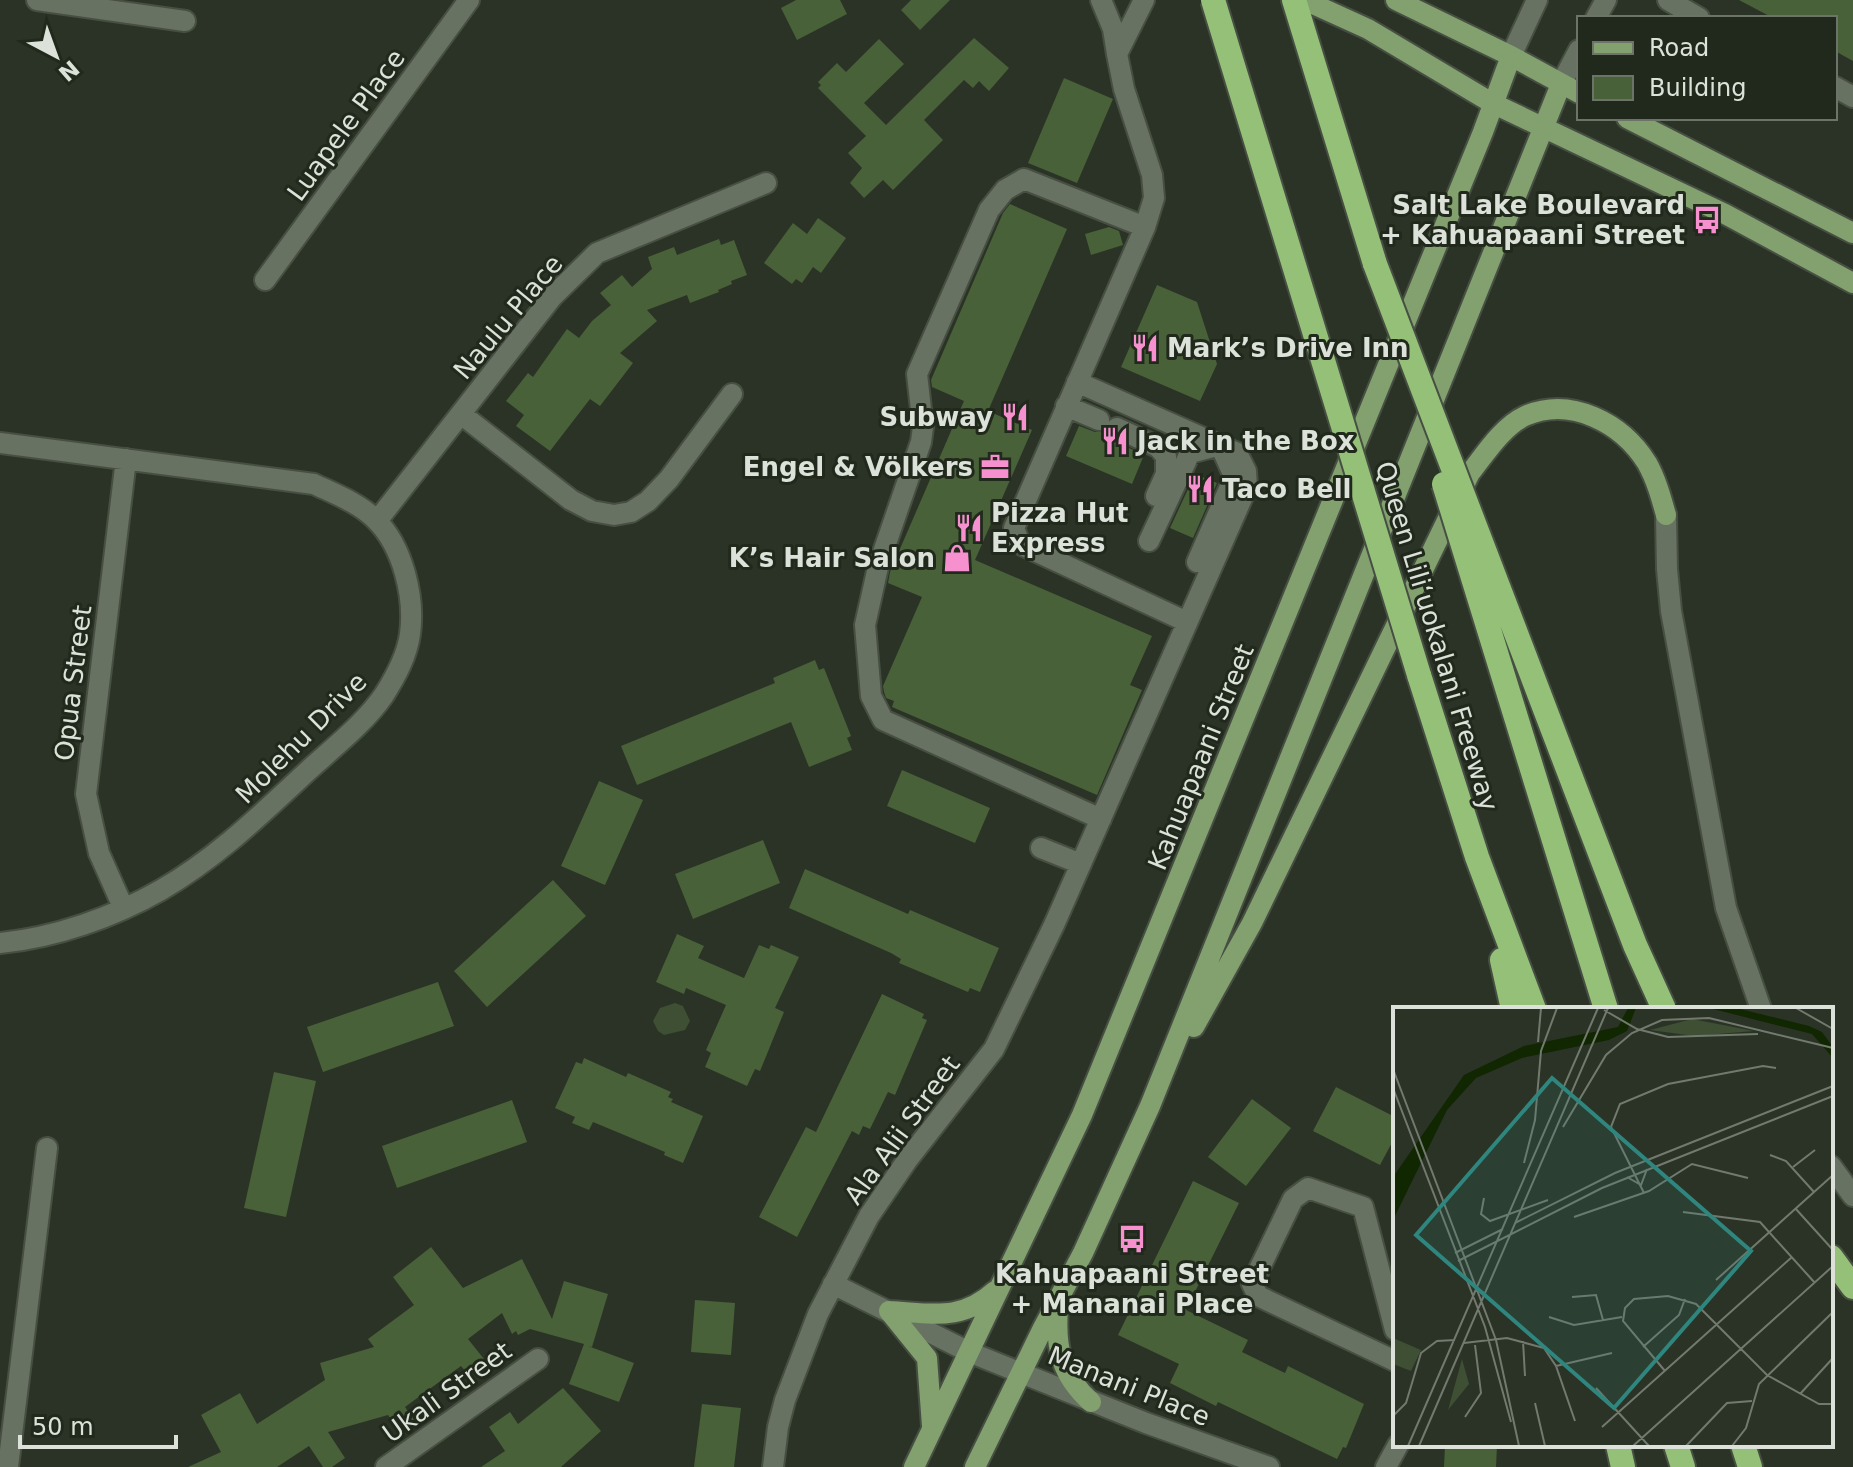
<svg xmlns="http://www.w3.org/2000/svg" width="1853" height="1467" font-family="'DejaVu Sans',sans-serif">
<rect width="100%" height="100%" fill="#2b3326"/>
<path fill="#3e4f34" d="M675 1003 683 1006 690 1021 685 1030 664 1035 658 1031 653 1021 660 1008Z"/>
<path fill="#486138" d="M796 0H840L847 14 797 40 781 8Z
M911 0H950L920 30 901 10Z
M1739 0H1853V61L1835 51V18H1773Z
M974 38 1009 68 989 91 979 81 973 88 964 80 924 120 943 140 893 190 883 180 864 198 850 183 862 168 848 153 866 136 818 88 821 85 818 82 837 63 846 72 879 39 904 64 864 103 886 125Z
M1064 78 1113 99 1077 183 1028 163Z
M1010 204 1067 229 988 411 1032 430 975 560 1152 636 1130 685 1142 690 1097 795 892 707 894 701 886 698 884 692 883 686 922 597 888 583 890 572 964 401 932 387 931 380 1003 213Z
M818 218 846 238 821 273 813 267 802 283 796 279 792 284 764 263 793 223 807 234Z
M1109 227 1119 231 1123 245 1091 255 1085 234Z
M719 239 721 245 734 240 747 275 731 281 732 284 718 290 719 292 690 303 687 295 647 310 657 321 620 353 633 363 600 406 590 399 550 451 516 426 524 415 506 401 528 373 533 377 567 329 579 338 592 321 611 305 600 293 622 275 632 287 652 269 648 257 674 247 677 255Z
M1157 285 1197 302 1217 364 1200 401 1121 367Z
M1079 426 1095 432H1105L1112 440 1144 455 1132 484 1066 456Z
M1195 474 1217 483 1193 538 1170 528Z
M815 660 819 670 824 668 851 736 847 738 852 750 809 767 791 722 637 785 621 746 775 683 773 678Z
M902 770 990 808 975 843 887 806Z
M599 781 643 800 605 885 561 866Z
M763 840 780 883 693 919 675 874Z
M805 869 908 914 910 910 999 948 980 992 970 988 968 992 899 963 901 959 891 953 789 908Z
M553 880 586 916 487 1007 454 971Z
M677 934 704 946 698 958 744 978 759 945 769 949 771 945 799 957 775 1008 784 1012 767 1054 760 1071 755 1069 747 1086 705 1067 711 1053 706 1050 726 1005 686 988 684 994 656 982Z
M438 982 454 1026 323 1072 307 1027Z
M882 994 924 1014 922 1018 927 1020 895 1095 888 1092 870 1129 863 1126 859 1135 852 1131 797 1237 759 1217 806 1127 816 1132Z
M584 1058 626 1077 628 1073 671 1092 668 1097 673 1099 671 1102 703 1116 683 1163 664 1155 665 1152 593 1122 589 1130 572 1123 575 1117 555 1108 576 1062 582 1064Z
M274 1072 316 1081 286 1217 244 1208Z
M1336 1087 1395 1117V1137L1380 1165 1313 1131Z
M1252 1099 1291 1128 1246 1186 1208 1157Z
M512 1100 527 1142 397 1188 382 1146Z
M1193 1181 1239 1203 1186 1310 1248 1340 1242 1352 1285 1373 1288 1366 1364 1404 1346 1448 1343 1447 1337 1459 1218 1402 1216 1406 1170 1383 1179 1364 1118 1335Z
M431 1247 463 1288 522 1259 552 1319 564 1281 608 1294 592 1347 588 1346 634 1363 619 1402 569 1384 584 1344 530 1329 518 1335 516 1331 512 1334 502 1313 468 1339 484 1359 466 1372 461 1366 405 1407 414 1420 399 1431 388 1415 328 1432 345 1458 332 1467H323L309 1446 277 1467H188L221 1452 201 1415 240 1393 257 1424 325 1380 320 1363 374 1347 368 1339 414 1305 393 1277Z
M695 1300 735 1303 731 1355 691 1352Z
M563 1388 601 1431 561 1467H481L505 1451 489 1427 510 1412 518 1424Z
M702 1404 741 1408 734 1467H694Z
M1445 1445H1497L1496 1467H1444Z"/>
<g fill="none" stroke-linecap="round" stroke-linejoin="round">
<defs>
<path id="minor" d="M37 0 185 21
M1101 0 1113 29 1117 54
M1668 0 1699 18
M1596 18 1606 0
M1511 56 1537 0
M1561 84 1579 50
M1835 87 1853 97
M1145 227 1014 528 1020 544 1187 622
M265 280 469 0
M1066 406 1099 420
M461 414 571 500 592 511 614 515 631 512 648 501 669 479 732 394
M1117 428 1158 447 1166 456V474L1156 496
M0 443 314 484C335 494 359 503 376 520 403 547 415 597 410 634 407 656 396 676 384 695 362 727 326 753 298 780 254 821 213 860 161 890 114 917 54 938 0 943
M1666 515 1667 569 1671 611 1726 908 1761 1009
M377 521 552 297 597 253 766 183
M1149 541 1190 453 1220 445 1233 474 1232 482 1197 562
M1101 819 883 720 871 696 865 625 878 567 921 442 923 427 917 374 989 210 1005 190 1024 179 1145 227 1154 198 1152 175 1124 89 1117 54 1144 0
M1041 848 1081 864
M123 907 99 853 86 794 126 459
M1831 1166 1853 1196
M833 1284 969 1352 1146 1423 1269 1467
M1395 1330 1363 1207 1308 1188 1293 1199 1252 1284 1258 1296 1395 1361
M8 1467 47 1148
M386 1467 538 1359
M773 1467 778 1427 785 1400 818 1314 869 1216 908 1159 994 1049 1054 925 1247 487 1246 471 1237 453 1077 382
M1386 1467 1398 1445"/>
<path id="major" d="M1304 0 1368 29 1492 103 1725 214 1853 283
M1396 0 1511 56 1579 93
M1627 118 1853 233
M1194 1027 1252 923 1470 473C1485 454 1503 426 1525 416 1571 396 1622 423 1647 463 1656 479 1661 497 1666 515
M1058 1308C1055 1348 1061 1375 1091 1402
M889 1311 927 1358 932 1426
M889 1311C931 1313 961 1322 995 1291
M914 1467 1082 1115 1483 132 1511 56
M975 1467 1043 1328 1083 1253 1150 1106 1561 84"/>
<path id="highway" d="M1294 0 1375 264
M1419 675 1477 857 1534 1009
M1502 960 1513 1009
M1831 1257 1853 1287
M1618 1445 1623 1467
M1676 1445 1683 1467
M1743 1445 1750 1467"/>
</defs>
<use href="#minor" stroke="#474f43" stroke-width="24"/>
<use href="#major" stroke="#474f43" stroke-width="24"/>
<use href="#highway" stroke="#474f43" stroke-width="28"/>
<use href="#minor" stroke="#687262" stroke-width="20"/>
<use href="#major" stroke="#82a16f" stroke-width="20"/>
<use href="#highway" stroke="#94c078" stroke-width="24"/>
<defs>
<path id="highway-bridge" d="M1213 0 1419 675
M1375 264 1635 945 1664 1009
M1444 484 1606 1009"/>
</defs>
<use href="#highway-bridge" stroke="#474f43" stroke-width="28" stroke-linecap="butt"/>
<use href="#highway-bridge" stroke="#94c078" stroke-width="24"/>
</g>
<defs>
<symbol id="bus-bare" viewBox="-9 -9 18 18"><path d="M-5-6H5V4H4V6H2V4H-2V6H-4V4H-5ZM-3.5-4V0h7V-4ZM-3.5 1.2v1.5H-2V1.2ZM2 1.2v1.5H3.5V1.2Z" fill="#f790ce" stroke="#21291c" stroke-width="2.5" paint-order="stroke"/></symbol>
<symbol id="restaurant-bare" viewBox="-9 -9 18 18"><path d="M-5-6h1v4h1v-4h1v4h1v-4h1v5L-1.5 .5V6h-2V.5L-5-1ZM5-6V6H3V1.5H1.5Q1.5-4 5-6Z" fill="#f790ce" stroke="#21291c" stroke-width="2.5" paint-order="stroke"/></symbol>
<symbol id="office-bare" viewBox="-9 -9 18 18"><path d="M-6-3h4V-5.5h4V-3h4V5H-6ZM-1-4.5V-3h2v-1.5ZM-6 0V1H6V0Z" fill="#f790ce" stroke="#21291c" stroke-width="2.5" paint-order="stroke"/></symbol>
<symbol id="shop-bare" viewBox="-9 -9 18 18"><path d="M-5-2.5h2.3a2.7 3.5 0 0 1 5.4 0H5L5.5 6h-11ZM-1.5-2.5h3a1.5 2.3 0 0 0-3 0Z" fill="#f790ce" stroke="#21291c" stroke-width="2.5" paint-order="stroke"/></symbol>
</defs>
<g fill-rule="evenodd">
<use href="#bus-bare" x="1687" y="200" width="40" height="40"/>
<use href="#restaurant-bare" x="1125" y="328" width="40" height="40"/>
<use href="#restaurant-bare" x="995" y="397" width="40" height="40"/>
<use href="#restaurant-bare" x="1095" y="421" width="40" height="40"/>
<use href="#office-bare" x="975" y="447" width="40" height="40"/>
<use href="#restaurant-bare" x="1180" y="469" width="40" height="40"/>
<use href="#restaurant-bare" x="949" y="508" width="40" height="40"/>
<use href="#shop-bare" x="937" y="538" width="40" height="40"/>
<use href="#bus-bare" x="1112" y="1219" width="40" height="40"/>
</g>
<g text-anchor="middle" stroke-width="6" stroke-linejoin="round" paint-order="stroke">
<g font-size="26" fill="#dce2d9" stroke="#21291c">
<text transform="translate(346 125) rotate(-54)" y="9">Luapele Place</text>
<text transform="translate(508 317) rotate(-50)" y="9">Naulu Place</text>
<text transform="translate(1437 636) rotate(73)" y="9">Queen Liliʻuokalani Freeway</text>
<text transform="translate(73 683) rotate(-83)" y="9">Opua Street</text>
<text transform="translate(301 738) rotate(-45)" y="9">Molehu Drive</text>
<text transform="translate(1201 757) rotate(-68)" y="9">Kahuapaani Street</text>
<text transform="translate(902 1130) rotate(-54)" y="9">Ala Alii Street</text>
<text transform="translate(1129 1386) rotate(22)" y="9">Manani Place</text>
<text transform="translate(447 1392) rotate(-36)" y="9">Ukali Street</text>
</g>
<g font-size="26" font-weight="bold" fill="#dce2d9" stroke="#21291c" text-anchor="end">
<text x="1685" y="214">Salt Lake Boulevard<tspan x="1685" dy="30">+ Kahuapaani Street</tspan></text>
<text x="1167" y="357" text-anchor="start">Mark’s Drive Inn</text>
<text x="993" y="426">Subway</text>
<text x="1137" y="450" text-anchor="start">Jack in the Box</text>
<text x="973" y="476">Engel &amp; Völkers</text>
<text x="1222" y="498" text-anchor="start">Taco Bell</text>
<text x="991" y="522" text-anchor="start">Pizza Hut<tspan x="991" dy="30">Express</tspan></text>
<text x="935" y="567">K’s Hair Salon</text>
<text x="1132" y="1283" text-anchor="middle">Kahuapaani Street<tspan x="1132" dy="30">+ Mananai Place</tspan></text>
</g>
</g>
<g transform="translate(1393 1007)">
<rect width="440" height="440" fill="#2b3326"/>
<path d="M299 12 361 24 301 29 257 23ZM0 331 28 343 18 364 0 357ZM69 352 76 377 55 403Z" fill="#3e4f34"/>
<path d="M235 1H243L234 24 216 33 129 51 83 71 54 103 0 213V170L71 68 131 39 225 20ZM316 1H343L416 19 429 25 440 40V51L419 27Z" fill="#112701"/>
<path fill="none" stroke="#72796e" stroke-width="2" d="M403 1 440 22M211 3 244 22 275 30 365 27M145 35 148 1M0 62 103 333 126 439M0 81 92 320 118 415M170 120 213 48 239 26 269 13 316 11 440 41M377 148 393 154 421 185M131 156 142 113 148 44 164 1M400 160 422 143M234 170 248 178 254 162M251 186 218 120 227 97 275 77 370 59 383 61M91 191 88 207 97 214 155 193M402 201 440 243M290 205 367 215 422 276M181 210 256 184 299 157 355 171M122 216 222 166 440 79M62 246 110 222M65 254 209 181 440 89M323 273 440 168M179 290 203 288 210 313M156 310 181 318 229 310M130 334 132 369M71 336 114 331 151 341 163 359 182 414M250 340 286 308 292 292M163 359 219 346M272 364 230 314 232 301 241 292 275 289 303 297 374 368 426 397H440M203 381 256 439M407 387 440 351M142 396 152 439M0 409 13 396 28 346 44 334 62 333M72 410 88 386 82 338M209 420 399 250M15 439 205 1M26 439 215 1M240 439 440 259M293 439 334 396 359 394M339 439 353 421 366 377 440 305"/>
<path fill="#2e867e" fill-opacity="0.15" stroke="#2e867e" stroke-width="4" d="M159 71 358 244 221 401 23 228Z"/>
<rect width="440" height="440" fill="none" stroke="#dce2d9" stroke-width="4"/>
</g>
<rect x="1577" y="16" width="260" height="104" fill="#21291c" stroke="#6c7368" stroke-width="2"/>
<rect x="1593" y="42" width="40" height="12" fill="#82a16f" stroke="#6c7368" stroke-width="2"/>
<text x="1649" y="56" font-size="24" fill="#dce2d9">Road</text>
<rect x="1593" y="76" width="40" height="24" fill="#486138" stroke="#6c7368" stroke-width="2"/>
<text x="1649" y="96" font-size="24" fill="#dce2d9">Building</text>
<g transform="translate(56 56) rotate(139)" stroke="#21291c" stroke-width="6" paint-order="stroke">
<path d="M0-6L14 30L0 20L-14 30Z" fill="#dce2d9"/>
<text y="-12" font-size="22" font-weight="bold" text-anchor="middle" fill="#dce2d9">N</text>
</g>
<path d="M20 1435v12h156v-12" fill="none" stroke="#dce2d9" stroke-width="4"/>
<text x="32" y="1435" font-size="24" fill="#dce2d9" stroke="#21291c" stroke-width="6" paint-order="stroke">50 m</text>
</svg>
